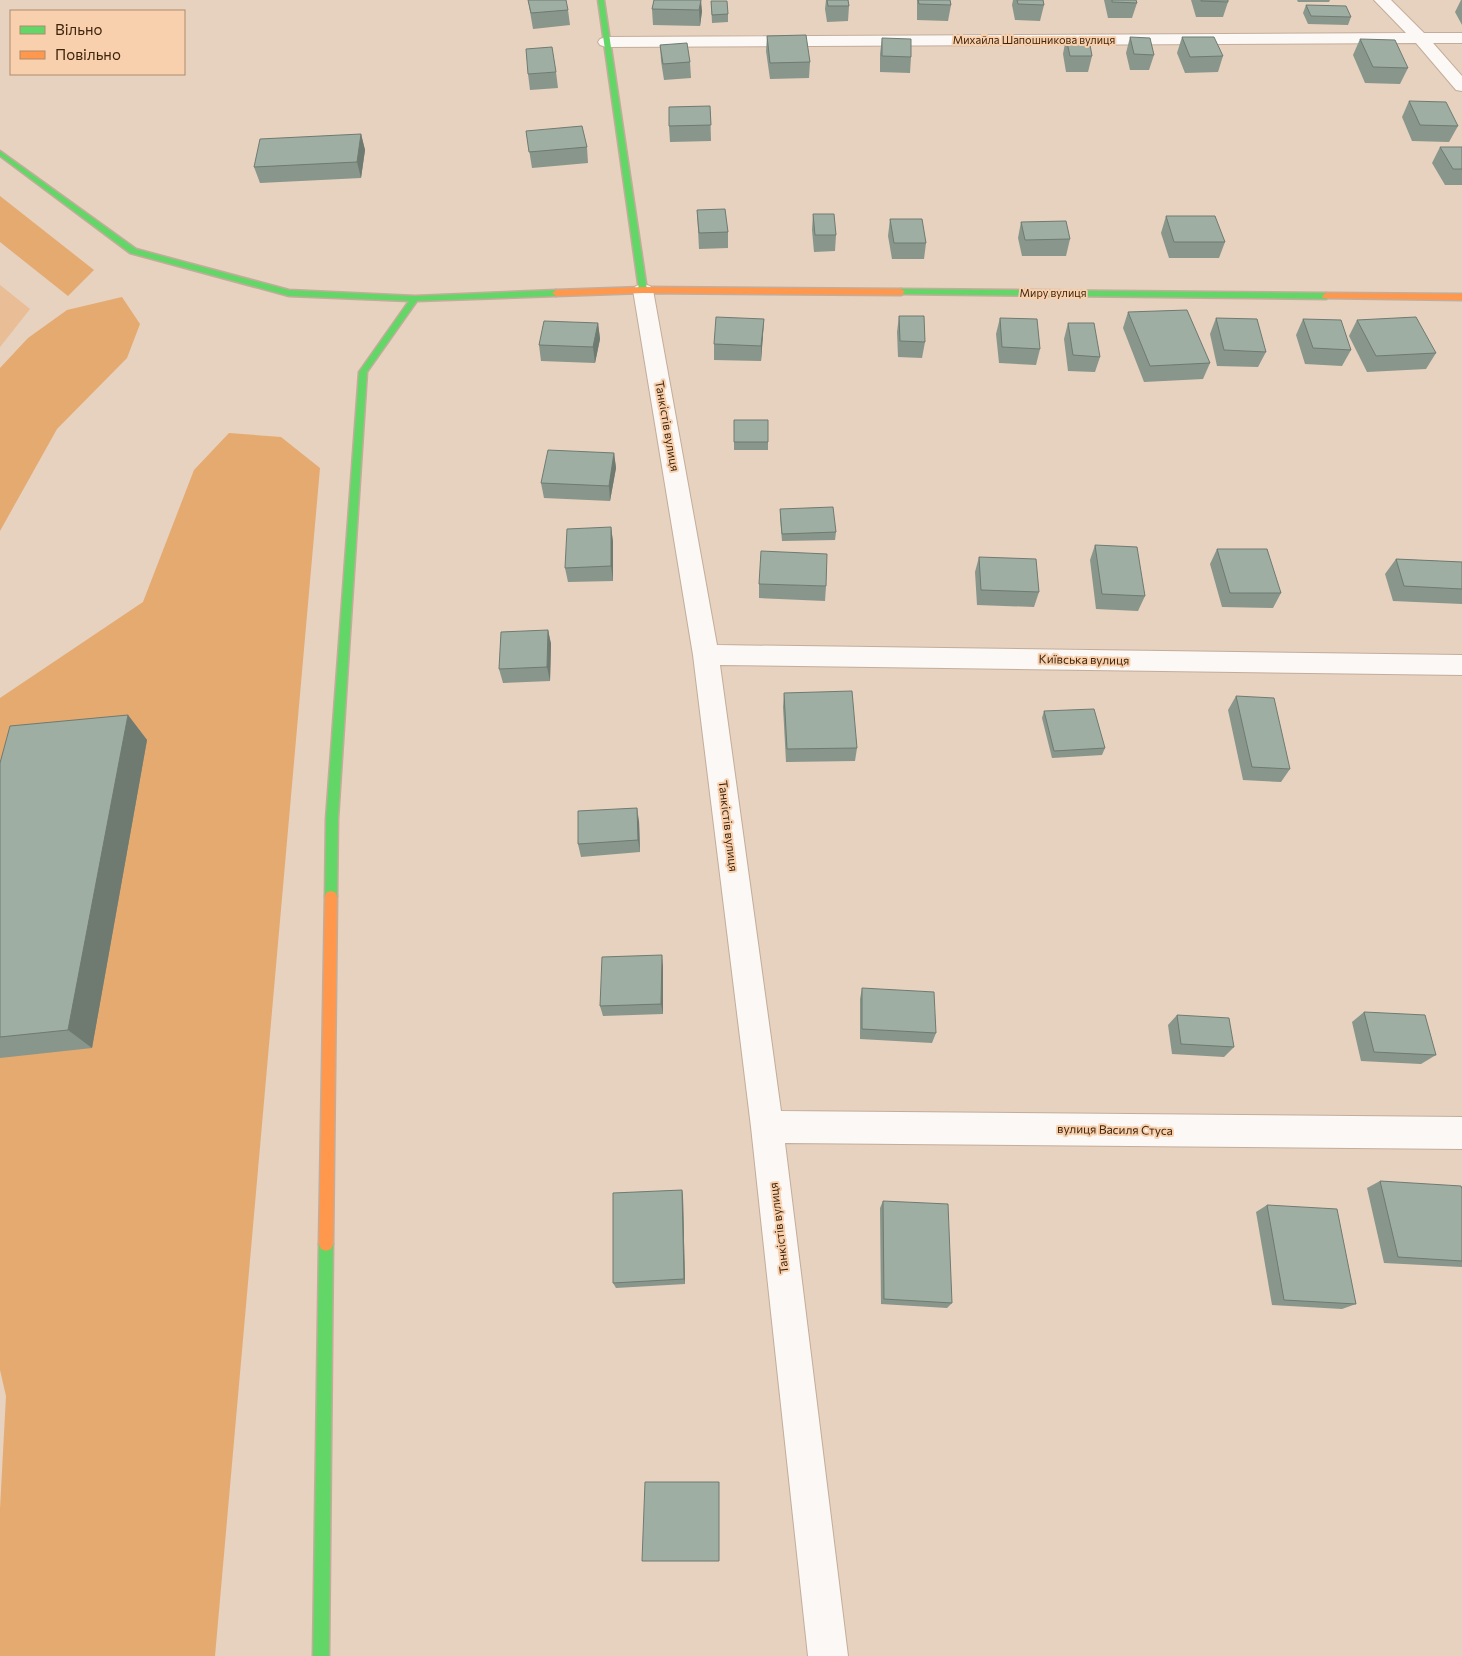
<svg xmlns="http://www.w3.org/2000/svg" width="1462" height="1656" font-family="Commissioner,sans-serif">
<rect width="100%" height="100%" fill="#e7d1bf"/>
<path fill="#e9bd96" d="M0 285 30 309 0 347Z"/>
<path fill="#e4aa70" d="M0 196 94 270 68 296 0 242Z
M122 297 140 324 127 358 57 429 0 531V368L28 338 67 310Z
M229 433 281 437 320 468 215 1656H0V1509L6 1396 0 1370V698L143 602 194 470Z"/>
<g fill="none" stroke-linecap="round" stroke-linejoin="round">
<defs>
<path id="street" d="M1374 0H1391L1424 33H1462V43H1433L1462 76V91L1456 90 1416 43 606 47 600 45 598 42 600 39 606 37 1406 33Z
M643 284 650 286 653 290 717 645 1462 655V675L720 665 781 1111 1462 1117V1149L785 1143 848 1656H808L751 1127 693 655 633 290 636 286Z"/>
<path id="fast" d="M598 0H604L647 290 643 293 639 290Z
M0 151 136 249 289 290 415 296 556 290 560 293 556 296 417 301 367 372 338 819 337 896 335 900 331 901 327 900 325 896 326 819 359 372 409 301 289 296 130 253 0 156Z
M901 289 1326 293 1330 296 1326 299 898 294V290Z
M326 1237 331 1239 333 1244 329 1656H313L319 1244 321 1239Z"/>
<path id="slow" d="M643 287 901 289 905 292 901 295 643 293 556 296 552 293 556 290Z
M1326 293 1462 294V300L1323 298 1322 296Z
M331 891 335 892 337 896 333 1244 331 1249 326 1251 321 1249 319 1244 325 896 327 892Z"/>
</defs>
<use href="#street" stroke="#c3ad9a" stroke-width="2"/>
<use href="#fast" stroke="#c3ad9a" stroke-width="3"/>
<use href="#slow" stroke="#c3ad9a" stroke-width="3"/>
<use href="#street" fill="#fbf8f5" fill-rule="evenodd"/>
<use href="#fast" fill="#63d668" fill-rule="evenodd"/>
<use href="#slow" fill="#ff974d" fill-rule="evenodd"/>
</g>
<path fill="#88968b" d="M528 0 568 10 570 25 533 29Z
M654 0 702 11 700 26 653 25 652 9Z
M826 0H848L849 6 848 21 827 22 825 9Z
M917 0H950L951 5 948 21 917 20Z
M1013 0H1043L1044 5 1040 21 1015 20 1012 5Z
M1104 0H1136L1137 3 1132 18H1108Z
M1191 0H1228V2L1223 17H1196Z
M1297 0H1330L1329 2H1298Z
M1461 0H1462V25L1455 12Z
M711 1 728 14V22L712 23Z
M1306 5 1351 17 1348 25 1308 24 1303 13Z
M767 36 810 62 809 78 770 79 766 51Z
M1130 37 1154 55 1149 70H1130L1126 53Z
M1182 37 1223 56 1218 72 1185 73 1177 53Z
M882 38 911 57 910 73 880 72V54Z
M1066 38 1092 56 1088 72H1066L1063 54Z
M1360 39 1408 68 1400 84 1365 83 1353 55Z
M660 45 690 62 691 78 664 80 661 61Z
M556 72 558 88 530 90 528 74Z
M1409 101 1458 126 1449 142 1412 141 1402 117Z
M710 106 711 141 670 142 669 126Z
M526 131 587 147 588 163 532 168Z
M361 134 365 150 361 178 260 183 254 167Z
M1440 147H1462V185H1445L1432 163Z
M697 210 728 232V248L699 249Z
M813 214 836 235 835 251 814 252 812 230Z
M1166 216 1225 242 1219 258H1169L1161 233Z
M890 219 926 243 924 259H892L888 236Z
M1021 222 1070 239 1066 256H1022L1018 238Z
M1128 312 1210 363 1203 379 1144 382 1123 328Z
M899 316 925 342 922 358 898 357 897 332Z
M1000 318 1040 349 1036 365 999 363 996 334Z
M1216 318 1266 352 1258 367 1217 366 1210 334Z
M764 319 761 361 714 360V344Z
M1303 319 1351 350 1342 366 1305 364 1296 335Z
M1357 320 1436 353 1426 369 1367 372 1349 336Z
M598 323 600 339 595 363 541 361 539 345Z
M1068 323 1100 357 1095 372 1068 371 1064 339Z
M734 420 768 442V450H734Z
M614 453 616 468 610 501 544 498 541 483Z
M780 509 836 532 835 540 782 541 780 517Z
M611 527 613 542V581L568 582 565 568Z
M1095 545 1145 596 1138 611 1096 609 1090 560Z
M1217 549 1281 593 1273 608 1222 607 1210 564Z
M979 557 1039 592 1034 607 977 605 975 572Z
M1396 559 1462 562V604L1393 601 1385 574Z
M759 584 826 586 825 601 759 598Z
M548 630 551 644 550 681 503 683 499 669Z
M784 693 857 748 855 761 786 762 783 707Z
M1236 696 1290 769 1281 782 1243 780 1228 710Z
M1044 711 1105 748 1102 755 1052 758 1042 718Z
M128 715 147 740 92 1048 0 1058V763Z
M639 821 640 852 581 857 578 844Z
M663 966V1014L603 1016 600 1006Z
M862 988 936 1033 932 1043 860 1039V999Z
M1364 1012 1436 1055 1421 1064 1361 1061 1352 1022Z
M1177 1015 1234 1047 1224 1057 1172 1054 1168 1025Z
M1380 1181 1462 1189V1267L1384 1263 1367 1188Z
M682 1190 683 1197 685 1284 616 1288 613 1283Z
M883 1201 952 1303 947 1308 881 1304 880 1208Z
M1267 1205 1356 1304 1342 1309 1272 1305 1256 1212Z"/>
<path fill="#6f7a71" d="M701 0 702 11 700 26 699 10Z
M361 134 365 150 361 178 357 162Z
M764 319 763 335 761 361V346Z
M598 323 600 339 595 363 593 347Z
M614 453 616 468 610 501 609 486Z
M611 527 613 542V581L611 566Z
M548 630 551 644 550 681 547 667Z
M128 715 147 740 92 1048 68 1030Z
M637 808 639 821 640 852 638 840Z
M662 955 663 966V1014L661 1004Z
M682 1190 683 1197 685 1284 684 1279Z"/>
<path fill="#9eaea2" stroke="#6f7a71" d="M528 0H566L568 10 531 13Z
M654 0H701L699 10 652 9Z
M827 0H848L849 6H828Z
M918 0H950L951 5 919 4Z
M1017 0H1043L1044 5 1018 4Z
M1112 0H1136L1137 3 1112 2Z
M1201 0H1228V2L1201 1Z
M711 1H727L728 14 712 15Z
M1306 5 1346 6 1351 17 1311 16Z
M806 35 810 62 770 63 767 36Z
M1130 37 1150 38 1154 55 1134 54Z
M1182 37H1214L1223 56 1190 57Z
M882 38 911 39V57L882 56Z
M1066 38 1089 39 1092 56H1070Z
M1360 39 1395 40 1408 68 1373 67Z
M687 43 690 62 663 64 660 45Z
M552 47 556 72 528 74 526 49Z
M1409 101 1446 102 1458 126 1420 125Z
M710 106 711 125 669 126V107Z
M582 126 587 147 529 152 526 131Z
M361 134 357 162 254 167 260 139Z
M1440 147H1462V169H1453Z
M725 209 728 232 699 233 697 210Z
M813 214H834L836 235H815Z
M1166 216H1215L1225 242H1174Z
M890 219H922L926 243H894Z
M1066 221 1070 239 1025 240 1021 222Z
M1187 310 1210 363 1150 366 1128 312Z
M899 316H924L925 342 900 341Z
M716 317 764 319 761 346 714 344Z
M1416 317 1436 353 1376 356 1357 320Z
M1000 318 1037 319 1040 349 1002 347Z
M1216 318 1257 319 1266 352 1224 350Z
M1303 319 1341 320 1351 350 1313 348Z
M544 321 598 323 593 347 539 345Z
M1068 323H1094L1100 357 1073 355Z
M734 420H768V442H734Z
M548 450 614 453 609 486 541 483Z
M833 507 836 532 782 534 780 509Z
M611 527V566L565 568 567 529Z
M1095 545 1137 547 1145 596 1102 594Z
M1217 549H1267L1281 593H1230Z
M761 551 827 554 826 586 759 584Z
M979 557 1036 559 1039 592 981 590Z
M1396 559 1462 562V589L1404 586Z
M548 630 547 667 499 669 501 632Z
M852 691 857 748 787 749 784 693Z
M1236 696 1274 698 1290 769 1252 767Z
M1094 709 1105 748 1054 751 1044 711Z
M128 715 68 1030 0 1037V763L10 726Z
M637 808 638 840 578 844V811Z
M662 955 661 1004 600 1006 602 957Z
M862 988 934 992 936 1033 862 1029Z
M1364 1012 1425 1015 1436 1055 1374 1052Z
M1177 1015 1229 1018 1234 1047 1181 1044Z
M1380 1181 1461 1186 1462 1189V1261L1398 1257Z
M682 1190 684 1279 613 1283V1193Z
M883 1201 948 1204 952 1303 884 1299Z
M1267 1205 1337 1209 1356 1304 1284 1300Z
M645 1482H719V1561H642Z"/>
<g text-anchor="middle" stroke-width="4" stroke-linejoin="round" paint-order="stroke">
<g font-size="11" fill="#3f250c" stroke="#f8d0ae">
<text x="1034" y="44">Михайла Шапошникова вулиця</text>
<text x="1053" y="297">Миру вулиця</text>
</g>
<g font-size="12" fill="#3f250c" stroke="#f8d0ae">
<text transform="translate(667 426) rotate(80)" y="4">Танкістів вулиця</text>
<text transform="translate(1084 660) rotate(1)" y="4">Київська вулиця</text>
<text transform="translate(728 826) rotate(83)" y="4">Танкістів вулиця</text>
<text transform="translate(1115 1130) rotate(1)" y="4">вулиця Василя Стуса</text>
<text transform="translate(779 1228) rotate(-97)" y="4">Танкістів вулиця</text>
</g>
</g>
<rect x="10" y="10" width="175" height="65" fill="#f8d0ae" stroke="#ae8c6d"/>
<rect x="20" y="26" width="25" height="8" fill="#63d668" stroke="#ae8c6d"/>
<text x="55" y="35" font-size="15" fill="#3f250c">Вільно</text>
<rect x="20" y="51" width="25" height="8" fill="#ff974d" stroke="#ae8c6d"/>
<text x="55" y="60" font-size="15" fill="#3f250c">Повільно</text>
</svg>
